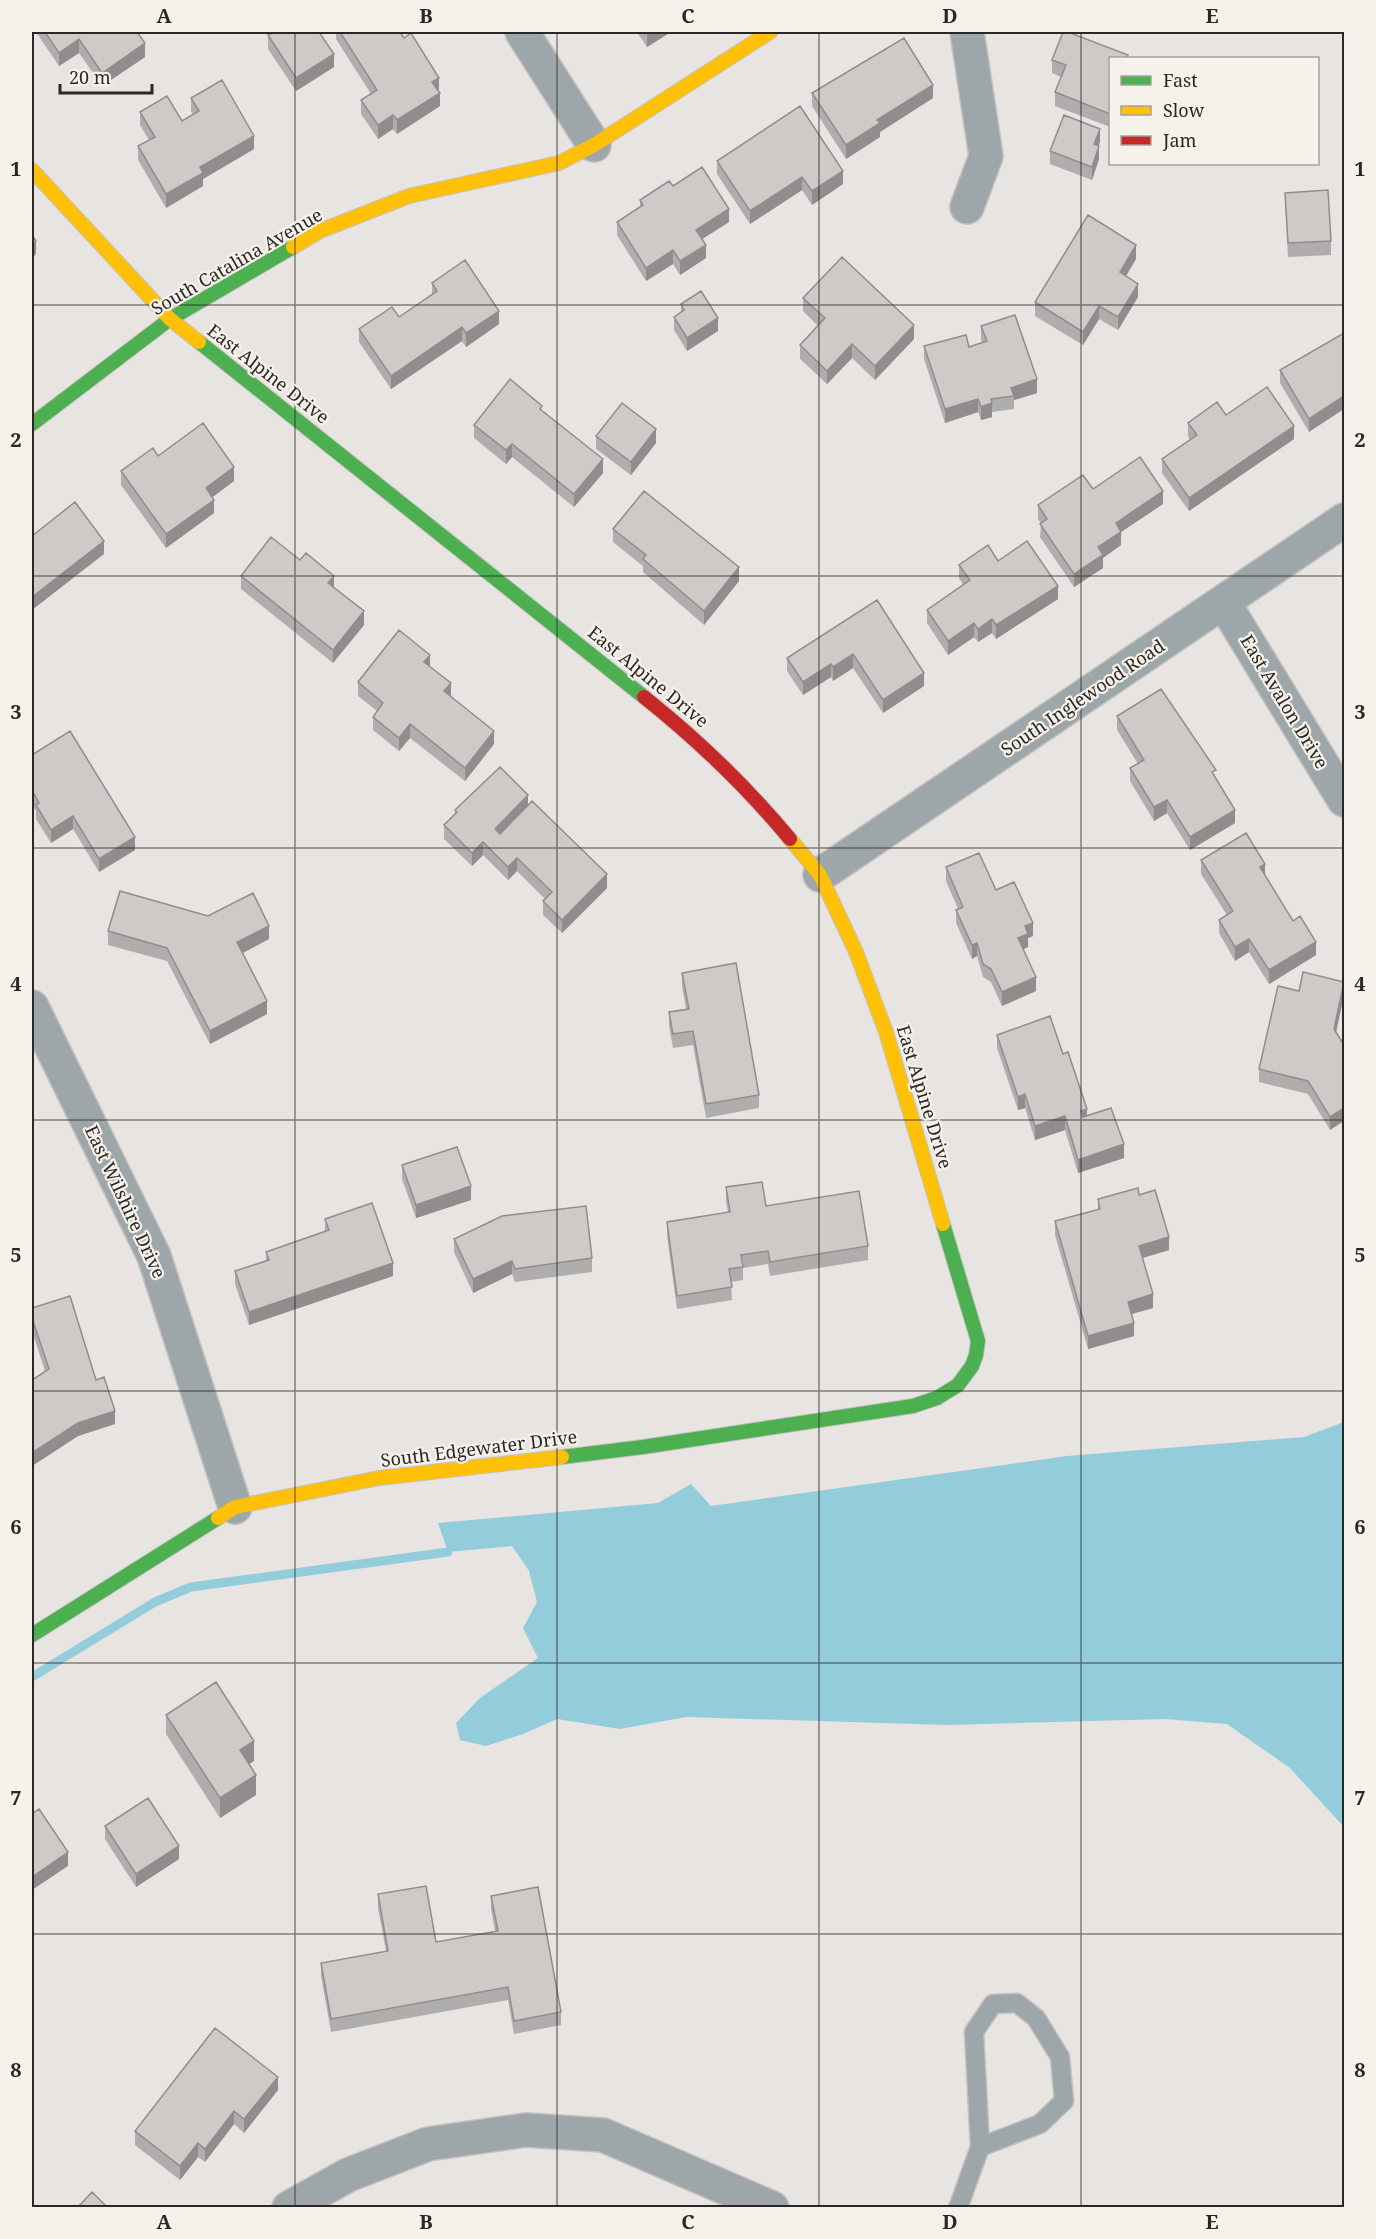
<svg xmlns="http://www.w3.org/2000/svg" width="1376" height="2239" font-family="'Noto Serif',serif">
<rect width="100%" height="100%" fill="#e7e4e1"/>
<path fill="#93ccdb" d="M1344 1422V1827L1290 1768 1227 1724 1165 1719 948 1725 686 1717 620 1729 557 1719 523 1734 486 1746 460 1740 456 1723 480 1698 538 1658 523 1628 537 1602 529 1571 512 1546 448 1552 438 1523 658 1503 691 1484 711 1506 1067 1456 1304 1437Z"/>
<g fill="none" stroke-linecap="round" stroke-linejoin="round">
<path stroke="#93ccdb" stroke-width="9" d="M32 1677 155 1602 191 1587 448 1552"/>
<defs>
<path id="lane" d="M958 2208 980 2147 974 2032 993 2004 1017 2003 1036 2018 1060 2057 1064 2101 1040 2124 980 2147"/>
<path id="street" d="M522 32 594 145
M967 32 986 156 967 207
M1224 603 1344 800
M820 875 1344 520
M32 1007 154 1256 235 1507
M289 2208 348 2175 428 2144 526 2130 603 2135 772 2208"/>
<path id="fast" d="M199 342 644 697
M32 424 170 319 293 247
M562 1457 643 1447 913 1406 937 1398 958 1385 972 1366 976 1355 978 1341 943 1224
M32 1635 218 1518"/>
<path id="slow" d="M32 170 170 319 199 342
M293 247 320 231 409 196 559 163 594 145 770 32
M790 839 820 875 856 952 886 1032 943 1224
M218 1518 235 1507 379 1478 562 1457"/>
<path id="jam" d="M644 697C698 740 746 786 790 839"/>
</defs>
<use href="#lane" stroke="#c4c2c0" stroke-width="21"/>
<use href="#street" stroke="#c4c2c0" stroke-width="36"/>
<use href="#fast" stroke="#c4c2c0" stroke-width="16"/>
<use href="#slow" stroke="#c4c2c0" stroke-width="16"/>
<use href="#jam" stroke="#c4c2c0" stroke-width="16"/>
<use href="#lane" stroke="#9da7a9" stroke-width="18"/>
<use href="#street" stroke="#9da7a9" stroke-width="33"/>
<use href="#fast" stroke="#4caf50" stroke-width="14"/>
<use href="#slow" stroke="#ffc107" stroke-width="14"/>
<use href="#jam" stroke="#c62828" stroke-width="14"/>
</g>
<path fill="#b0aeac" d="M36 32H142L139 34 145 57 102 86 79 53 59 66Z
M336 32H400L439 91 440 106 397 134 393 129 378 139 361 114V100L371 94 336 39Z
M637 32H671L647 47Z
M1063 32H1068L1128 55V58H1110V127L1055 106V92L1061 77 1052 73V60Z
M268 35 334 67 296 91 268 49Z
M812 93 933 98 880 132V137L846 159 812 106Z
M191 98 254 149 203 179V186L166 208 138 160V146L149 140 140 125V112L182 121 193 115 191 111Z
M1100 142 1098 145 1099 159 1092 180 1050 164V151Z
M717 161 843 184 812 205 802 190 750 224 717 174Z
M673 186 729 222 702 239 706 258 680 275 673 264 646 281 617 235V222L640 207V200Z
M1285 193 1331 241V255L1288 257Z
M1136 259 1126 276 1138 297 1118 330 1099 319 1083 345 1035 316V302Z
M432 283 499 324 466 347 462 341 391 389 359 342V329L399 317 432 295Z
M803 298 914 339 875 380 852 358 827 384 800 359V345L818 326 803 311Z
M681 304 718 331 687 351 674 330V317L681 312Z
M981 326 1037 393 1014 400V409L992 412V417L981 420 978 412 945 423 924 359V346L969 347 982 342 981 340Z
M1344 333 1309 432 1280 383V370Z
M542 411 603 473 574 507 512 457 506 464 474 438V425Z
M1188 423 1294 439 1189 511 1162 473V459L1190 440 1188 436Z
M596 436 656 443 631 475 596 449Z
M158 456 234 481 212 497 214 513 166 548 121 485V471Z
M1093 489 1163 504 1121 532V545L1103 558V568L1074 587 1040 537 1041 524 1038 519V505Z
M613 529 739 581 704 625 643 572V566L613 542Z
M998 561 1058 599 996 639 992 633 978 642 974 637 948 655 927 623V610L963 585 959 578V565Z
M241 576 334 588 364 625 333 663 241 589Z
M877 600 924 686 883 713 853 668 833 681 831 677 803 695 787 671V658Z
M430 667 451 696 494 744 465 781 410 738 399 751 373 730V717L377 711 358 696V682Z
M1117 716 1216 778 1235 823 1190 850 1167 813 1154 821 1130 781V768L1138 764 1117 730Z
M32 755 135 850 99 872 73 829 51 843 36 819V811L32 804Z
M528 805 607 888 562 933 543 915V901L545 899 517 871 508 880 483 855 472 866 444 839V825L455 814V810Z
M1201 860 1265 876 1293 921 1316 955 1269 984 1249 952 1235 961 1219 933V920L1227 915 1201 874Z
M946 867 996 890 1033 936 1028 938V947L1023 949 1036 991 1002 1006 991 982 983 977 977 956 972 959 956 923V910L958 909 946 881Z
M108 931 269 939 242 953 267 1014 210 1044 167 961 108 945Z
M682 973 759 1095V1108L706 1118 693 1045 673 1048 669 1026V1012L686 1009 682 986Z
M1299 991 1344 995 1336 1032 1330 1130 1308 1094 1259 1082V1069Z
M997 1035 1063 1054 1087 1116 1124 1158 1078 1173 1065 1130 1035 1140 1025 1108 1018 1110 997 1048Z
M402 1165 471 1200 416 1218 402 1179Z
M726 1187 766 1206 868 1246V1260L770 1276 768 1264 743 1268V1280L731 1282 732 1300 677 1309 667 1236V1222L728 1212 726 1201Z
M1139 1195 1169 1250 1142 1258 1153 1308 1131 1314 1134 1336 1088 1349 1055 1235V1221L1098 1209V1199Z
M325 1219 393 1276 249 1325 235 1284V1271L266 1261V1252L325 1231Z
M454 1239 592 1258V1272L515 1282 512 1274 473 1293 454 1252Z
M32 1308 96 1380 115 1424 78 1436 32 1466 45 1371 32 1331Z
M166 1715 254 1761 249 1764 256 1795 220 1818 166 1734Z
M105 1826 179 1859 136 1887 105 1839Z
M378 1894 436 1942 495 1931 491 1909V1896L561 2012V2025L514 2034 508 2000 331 2032 321 1976V1963L386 1951 378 1908Z
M278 2090 244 2133 234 2124 205 2162 198 2157 180 2180 135 2145V2131Z"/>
<path fill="#908d8c" d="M651 32H671L647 47V34Z
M79 39V53L59 66V53Z
M145 43V57L102 86V73Z
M334 54V67L296 91V78Z
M439 78V91L432 95V82Z
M933 85V98L880 132V137L846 159V145L877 120Z
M440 93V106L397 134V120Z
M393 115V129L378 139V125Z
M1100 129V142L1094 157V144Z
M254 136V149L203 179V186L166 208V194L200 167Z
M1099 146V159L1092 180V167Z
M843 171V184L812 205V191Z
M802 177V190L750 224V211Z
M729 209V222L696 243V230Z
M36 241V254L32 259V245Z
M706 245V258L680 275V261Z
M1136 245V259L1120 286V272Z
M673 250V264L646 281V268Z
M1138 284V297L1118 330V317Z
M1099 306V319L1083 345V332Z
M499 311V324L466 347V333Z
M718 318V331L687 351V338Z
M914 325V339L875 380V366Z
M462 327V341L391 389V376Z
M852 344V358L827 384V371Z
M1037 379V393L1014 400V396L1011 388Z
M1344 396V409L1309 432V419Z
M978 399V412L945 423V409Z
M992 403V417L981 420V407Z
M1294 426V439L1189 511V498Z
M656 429V443L631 475V462Z
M512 444V457L506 464V450Z
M603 459V473L574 507V494Z
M234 467V481L206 502V488Z
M1163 491V504L1121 532V545L1103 558V568L1074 587V574L1098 547 1116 523Z
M214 500V513L166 548V534Z
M104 541V554L32 610V597Z
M739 567V581L704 625V611Z
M334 576V589L328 583Z
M1058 586V599L996 639V625Z
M364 611V625L333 663V650Z
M992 619V633L978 642V629Z
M974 623V637L948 655V641Z
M853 654V668L833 681V667Z
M430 655V669L424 662Z
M831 664V677L803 695V682Z
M924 673V686L883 713V700Z
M451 683V697L444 691Z
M410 724V738L399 751V738Z
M494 731V744L465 781V768Z
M528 795V808L495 842V829Z
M1167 800V813L1154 821V807Z
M1235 810V823L1190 850V837Z
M73 816V829L51 843V830Z
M135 837V850L99 872V859Z
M483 842V855L472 866V853Z
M517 858V871L508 880V867Z
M1265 864V877L1260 867Z
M607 874V888L562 933V920Z
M1033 923V936L1028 938V947L1018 952V938L1025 926Z
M269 926V939L237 956V942Z
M1249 939V952L1235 961V947Z
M1316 942V955L1269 984V970Z
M977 943V956L972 959V945Z
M1036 977V991L1002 1006V992Z
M1344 982V995L1334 1042V1029Z
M267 1001V1014L210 1044V1031Z
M1025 1094V1108L1018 1110V1097Z
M1344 1108V1121L1330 1130V1117Z
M1087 1109V1122L1081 1124V1111Z
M1065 1116V1130L1035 1140V1126Z
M1124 1144V1158L1078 1173V1160Z
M471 1186V1200L416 1218V1205Z
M1169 1237V1250L1139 1259V1246Z
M512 1261V1274L473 1293V1279Z
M393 1263V1276L249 1325V1312Z
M1153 1294V1308L1128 1315V1302Z
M1134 1323V1336L1088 1349V1336Z
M115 1411V1424L78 1436 32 1466V1453L78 1423Z
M254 1741V1761L240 1770V1750Z
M256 1775V1795L220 1818V1798Z
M179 1846V1859L136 1887V1874Z
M68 1852V1866L32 1890V1877Z
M278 2077V2090L244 2133V2119Z
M234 2111V2124L205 2162V2149Z
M198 2143V2157L180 2180V2166Z"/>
<path fill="#cdcac8" stroke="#908d8c" stroke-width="1.5" d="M45 32H137L145 43 102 73 79 39 59 53Z
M274 32H319L334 54 296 78 268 35Z
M340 32H400L404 38 411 33 439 78 432 82 440 93 397 120 393 115 378 125 361 100 377 90Z
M1063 32H1068L1128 55 1126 58H1110V114L1055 92 1066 65 1052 60Z
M904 38 933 85 877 120 880 123 846 145 812 93Z
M222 80 254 136 200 167 203 173 166 194 138 146 155 137 140 112 167 96 182 121 199 111 191 98Z
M800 106 843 171 812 191 802 177 750 211 717 161Z
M1064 115 1100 129 1094 144 1099 146 1092 167 1050 151Z
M702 167 729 209 696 230 706 245 680 261 673 250 646 268 617 222 643 205 640 200 669 181 673 186Z
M1328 190 1331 241 1288 243 1285 193Z
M1088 215 1136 245 1120 272 1138 284 1118 317 1099 306 1083 332 1035 302Z
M32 235 36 241 32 245Z
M842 257 914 325 875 366 852 344 827 371 800 345 825 318 803 298Z
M465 260 499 311 466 333 462 327 391 376 359 329 392 307 399 317 437 291 432 283Z
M701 291 718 318 687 338 674 317 684 310 681 304Z
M1015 315 1037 379 1011 388 1014 396 991 399 992 403 981 407 978 399 945 409 924 346 966 335 969 347 987 341 981 326Z
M1344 333V396L1309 419 1280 370Z
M510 379 542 406 540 409 603 459 574 494 512 444 506 450 474 425Z
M1267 387 1294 426 1189 498 1162 459 1197 435 1188 423 1217 402 1226 415Z
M622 403 656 429 631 462 596 436Z
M203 423 234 467 206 488 214 500 166 534 121 471 153 448 158 456Z
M1140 457 1163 491 1116 523 1121 532 1098 547 1103 555 1074 574 1040 524 1047 519 1038 505 1083 475 1093 489Z
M644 491 739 567 704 611 643 559 646 555 613 529Z
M75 502 104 541 32 597V536Z
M271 537 300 560 306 553 334 576 328 583 364 611 333 650 241 576Z
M1027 541 1058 586 996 625 992 619 978 629 974 623 948 641 927 610 970 580 959 565 988 545 998 561Z
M877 600 924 673 883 700 853 654 833 667 831 664 803 682 787 658Z
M399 630 430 655 424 662 451 683 444 691 494 731 465 768 410 724 399 738 373 717 383 703 358 682Z
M1161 689 1216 770 1212 772 1235 810 1190 837 1167 800 1154 807 1130 768 1144 760 1117 716Z
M70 731 135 837 99 859 73 816 51 830 36 805 39 803 32 790V755Z
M500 767 528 795 495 829 500 834 532 801 607 874 562 920 543 901 552 892 517 858 508 867 483 842 472 853 444 825 457 812 455 810Z
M1246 833 1265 864 1260 867 1293 921 1300 916 1316 942 1269 970 1249 939 1235 947 1219 920 1233 911 1201 860Z
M979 853 996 890 1014 882 1033 923 1025 926 1028 934 1018 938 1036 977 1002 992 991 969 983 964 977 943 972 945 956 910 963 907 946 867Z
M120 891 208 916 253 893 269 926 237 942 267 1001 210 1031 167 948 108 931Z
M736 963 759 1095 706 1104 693 1031 673 1034 669 1012 689 1009 682 973Z
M1303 972 1344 982 1334 1029 1344 1045V1108L1330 1117 1308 1081 1259 1069 1278 986 1299 991Z
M1050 1016 1063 1054 1068 1052 1087 1109 1081 1111 1083 1117 1111 1108 1124 1144 1078 1160 1065 1116 1035 1126 1025 1094 1018 1097 997 1035Z
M457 1147 471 1186 416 1205 402 1165Z
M762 1182 766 1206 859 1191 868 1246 770 1262 768 1251 741 1255 743 1267 729 1269 732 1287 677 1296 667 1222 730 1212 726 1187Z
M1138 1188 1139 1195 1155 1190 1169 1237 1139 1246 1153 1294 1128 1302 1134 1323 1088 1336 1055 1221 1100 1209 1098 1199Z
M372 1203 393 1263 249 1312 235 1271 269 1260 266 1252 329 1230 325 1219Z
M586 1206 592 1258 515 1269 512 1261 473 1279 454 1239 502 1216Z
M70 1296 96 1380 104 1377 115 1411 78 1423 32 1453V1380L49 1369 32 1318V1308Z
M216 1682 254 1741 240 1750 256 1775 220 1798 166 1715Z
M148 1798 179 1846 136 1874 105 1826Z
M39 1809 68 1852 32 1877V1814Z
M426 1886 436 1942 498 1931 491 1896 538 1887 561 2012 514 2021 508 1987 331 2019 321 1963 388 1951 378 1894Z
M215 2028 278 2077 244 2119 234 2111 205 2149 198 2143 180 2166 135 2131Z
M92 2192 108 2208H77Z"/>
<path fill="none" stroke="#2a2825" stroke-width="1.5" stroke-opacity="0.55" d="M295 32V2208M557 32V2208M819 32V2208M1081 32V2208M32 305H1344M32 576H1344M32 848H1344M32 1120H1344M32 1391H1344M32 1663H1344M32 1934H1344"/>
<g text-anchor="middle" stroke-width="4.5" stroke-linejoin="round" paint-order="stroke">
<g font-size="18" fill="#2a2825" stroke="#f7f1eb">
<text transform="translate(237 262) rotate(-30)" y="6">South Catalina Avenue</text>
<text transform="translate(268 374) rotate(38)" y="6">East Alpine Drive</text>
<text transform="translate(648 677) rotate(39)" y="6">East Alpine Drive</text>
<text transform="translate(1083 698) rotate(-34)" y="6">South Inglewood Road</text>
<text transform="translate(1284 702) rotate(59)" y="6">East Avalon Drive</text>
<text transform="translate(924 1097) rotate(73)" y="6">East Alpine Drive</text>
<text transform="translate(125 1202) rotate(65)" y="6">East Wilshire Drive</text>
<text transform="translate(479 1449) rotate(-7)" y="6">South Edgewater Drive</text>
</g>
</g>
<rect width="1376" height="2239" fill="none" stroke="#f7f1eb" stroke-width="66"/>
<rect x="1109" y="57" width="210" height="108" fill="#f7f1eb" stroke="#a5a19c" stroke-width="1.5"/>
<rect x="1121" y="76" width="30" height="9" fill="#4caf50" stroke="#a5a19c" stroke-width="1.5"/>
<text x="1163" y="87" font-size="18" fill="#2a2825">Fast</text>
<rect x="1121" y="106" width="30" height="9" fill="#ffc107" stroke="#a5a19c" stroke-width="1.5"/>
<text x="1163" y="117" font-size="18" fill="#2a2825">Slow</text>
<rect x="1121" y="136" width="30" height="9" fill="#c62828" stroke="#a5a19c" stroke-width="1.5"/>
<text x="1163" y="147" font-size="18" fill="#2a2825">Jam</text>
<path d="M60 84v9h92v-9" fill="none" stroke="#2a2825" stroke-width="3"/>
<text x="69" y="84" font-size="18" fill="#2a2825" stroke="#f7f1eb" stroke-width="4.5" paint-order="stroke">20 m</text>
<rect x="33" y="33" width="1310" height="2173" fill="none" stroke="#2a2825" stroke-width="2"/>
<g font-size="20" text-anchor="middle" font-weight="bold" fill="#2a2825">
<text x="164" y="23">A</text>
<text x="426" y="23">B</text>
<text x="688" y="23">C</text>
<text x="950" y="23">D</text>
<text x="1212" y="23">E</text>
<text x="16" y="176">1</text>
<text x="1360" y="176">1</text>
<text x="16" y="447">2</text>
<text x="1360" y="447">2</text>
<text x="16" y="719">3</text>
<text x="1360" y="719">3</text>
<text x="16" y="991">4</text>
<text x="1360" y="991">4</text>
<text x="16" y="1262">5</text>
<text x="1360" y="1262">5</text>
<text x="16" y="1534">6</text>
<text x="1360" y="1534">6</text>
<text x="16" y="1805">7</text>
<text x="1360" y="1805">7</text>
<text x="16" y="2077">8</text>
<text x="1360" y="2077">8</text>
<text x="164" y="2229">A</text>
<text x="426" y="2229">B</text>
<text x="688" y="2229">C</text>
<text x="950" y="2229">D</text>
<text x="1212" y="2229">E</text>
</g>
</svg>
